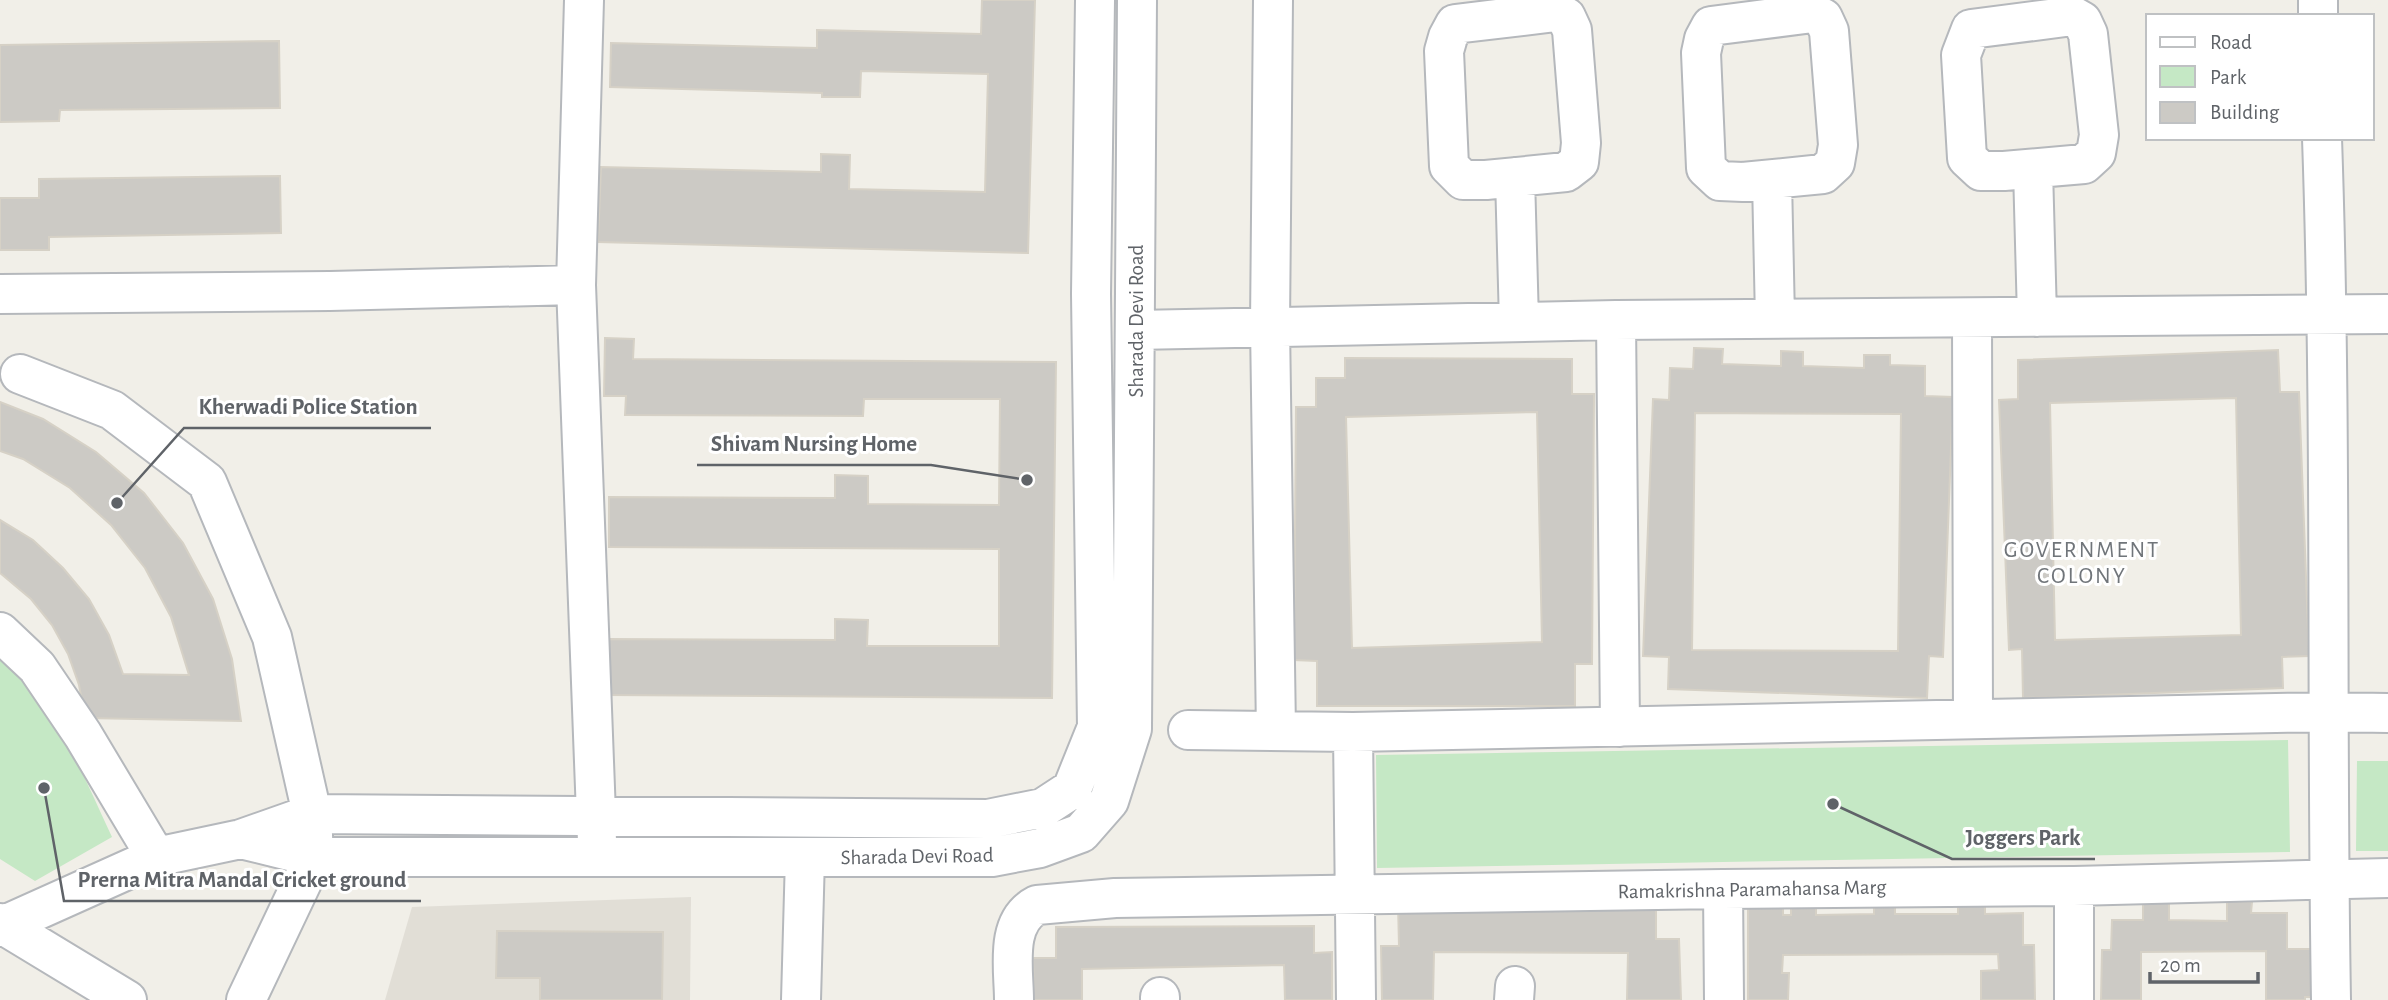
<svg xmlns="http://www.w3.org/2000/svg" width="2388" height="1000" font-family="'Alegreya Sans',sans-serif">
<rect width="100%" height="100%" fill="#f1efe8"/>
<path fill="#e1ded6" d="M691 897 690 1000H385L412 907Z"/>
<path fill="#c5e8c5" d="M0 652C54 702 81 771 112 837L35 881 0 859Z
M2288 740 2290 852 1377 868 1376 755Z
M2357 761H2388V851H2356Z"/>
<path fill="#cccac5" stroke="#d6d1c6" stroke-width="2" fill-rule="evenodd" d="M982 0H1035L1028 253 598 242 601 167 821 172V154L850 155 849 189 985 192 988 74 861 71 860 97H822V93L610 87 611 43 817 48V30L981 34Z
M279 41 280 108 60 110 59 121 0 122V45Z
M280 176 281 233 49 237V250H0V198H39V179Z
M605 338 634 339 633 359 1056 362 1052 698 607 695 608 639 835 640V619L868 620 867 646H999V549L609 547V497L835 498V475L868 476V504L999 505 1000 399H864L863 416 625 415 626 396H604Z
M1694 348 1723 349 1722 364 1781 366V351L1803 352V366L1864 368V355H1890V365L1925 366V396L1953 397 1943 657 1929 656 1927 698 1668 689 1669 657 1643 656 1653 399 1669 400 1670 368 1693 369ZM1695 413 1901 414 1898 651 1692 650Z
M2278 350 2280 392H2299L2309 656 2282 657 2283 688 2023 698 2022 649 2009 650 1999 400 2018 399V360ZM2236 398 2241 635 2055 640 2050 403Z
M1345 358 1572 359V394H1594L1592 664H1575V706H1317V661L1294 660 1296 407H1316V378H1345ZM1537 412 1542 642 1352 648 1346 417Z
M0 402 43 419 96 452 144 493 183 543 213 599 232 659 241 721 85 718 79 685 68 654 52 625 31 599 0 573V520L33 540 63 568 89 599 109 635 123 674 189 675 171 617 145 568 111 525 70 488 23 459 0 451Z
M1656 897V939H1679L1681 1000H1627L1628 953 1434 952 1433 1000H1382L1381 946H1399L1398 903Z
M2143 900H2169V920L2227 921V902H2252L2251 913H2287V949H2316L2315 997H2305V1000H2266V951L2141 952V1000H2101L2102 950H2111L2112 920H2143Z
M1874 901H1895V914H1958V902H1985V914L2023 913V945H2034L2035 1000H1981V971L1999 970 1998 954 1783 955 1782 973H1789L1788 1000H1748V903H1783V915H1791V903H1816V915L1874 914Z
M1314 926V953L1332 952V1000H1285L1284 965 1082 969V1000H1034L1033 958H1056V927Z
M497 931 663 932 662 1000H540V978H496Z"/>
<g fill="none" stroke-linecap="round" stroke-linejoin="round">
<defs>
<path id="minor" d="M584 0 576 285 597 841
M1273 0 1270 326 1276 731
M2318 0V16
M1556 12 1566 17 1572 30 1581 143 1579 162 1566 172 1486 180H1463L1449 166 1444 51 1448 37 1455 24Z
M1813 13 1823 18 1829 31 1838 145 1835 163 1823 174 1743 182 1720 181 1706 168 1701 53 1704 39 1711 26Z
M2073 16 2082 21 2088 34 2099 135 2096 153 2084 164 2004 171H1981L1967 158 1961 55 1971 29Z
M2322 138C2332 425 2326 713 2331 1000
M2033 169 2037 317
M1515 177 1519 322
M1772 180 1775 319
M0 294 330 291 576 285
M1972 318 1973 719
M1616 320 1620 727
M1136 330 1616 320 2388 314
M20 374 112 410 207 482 272 637 312 814 314 857 246 1000
M0 632 37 667 83 735 156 857
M1188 730 1353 732 2327 712 2388 713
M1353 732 1356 1000
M241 839 314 857H992L1040 848 1081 833 1109 801 1132 729 1137 0
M1723 889 1724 1000
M0 923 127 1000
M0 927 156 857 241 839 312 814 988 819 1043 808 1072 789 1097 727 1091 294 1095 0
M801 1000 805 857
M1014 1000C1014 969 1004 922 1037 905L1115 898 1723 889 2074 886 2388 878
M1160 1000V997
M1514 1000 1515 986
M2074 1000V886"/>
</defs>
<use href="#minor" stroke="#b5b8bc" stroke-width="42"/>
<use href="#minor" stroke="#fff" stroke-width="38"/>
</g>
<g text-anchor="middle" stroke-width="6" stroke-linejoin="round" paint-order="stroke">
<g font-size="21" fill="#5f6368" stroke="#fff">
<text transform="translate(1136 321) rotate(-90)" y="7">Sharada Devi Road</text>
<text transform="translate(917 856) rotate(-1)" y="7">Sharada Devi Road</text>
<text transform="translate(1752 889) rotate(-1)" y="7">Ramakrishna Paramahansa Marg</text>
</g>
<g font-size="23" letter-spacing="2" fill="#70757a" stroke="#fff">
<text x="2082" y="557">GOVERNMENT<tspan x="2082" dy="26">COLONY</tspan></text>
</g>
</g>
<path fill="none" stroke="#5f6368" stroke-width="2.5" d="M117 503L184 428H431M1027 480L931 465H697M1833 804L1952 859H2095M44 788L64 901H421"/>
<g fill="#5f6368" stroke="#fff" stroke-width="2.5">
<circle cx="117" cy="503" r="7"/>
<circle cx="1027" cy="480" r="7"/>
<circle cx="1833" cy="804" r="7"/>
<circle cx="44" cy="788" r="7"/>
</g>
<g font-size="23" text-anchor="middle" font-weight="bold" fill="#5f6368" stroke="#fff" stroke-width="6" stroke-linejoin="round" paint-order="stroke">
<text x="308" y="414">Kherwadi Police Station</text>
<text x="814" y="451">Shivam Nursing Home</text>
<text x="2023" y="845">Joggers Park</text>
<text x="242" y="887">Prerna Mitra Mandal Cricket ground</text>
</g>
<rect x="2146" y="14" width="228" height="126" fill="#ffffff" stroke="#bfc1c3" stroke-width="2"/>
<rect x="2160" y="37" width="35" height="10" fill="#ffffff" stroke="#bfc1c3" stroke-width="2"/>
<text x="2210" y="49" font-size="21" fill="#5f6368">Road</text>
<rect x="2160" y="66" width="35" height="21" fill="#c5e8c5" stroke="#bfc1c3" stroke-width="2"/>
<text x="2210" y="84" font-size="21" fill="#5f6368">Park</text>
<rect x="2160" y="102" width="35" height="21" fill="#cccac5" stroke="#bfc1c3" stroke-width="2"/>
<text x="2210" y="119" font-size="21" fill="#5f6368">Building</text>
<path d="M2150 972v10h108v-10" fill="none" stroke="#5f6368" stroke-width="3.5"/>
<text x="2160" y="972" font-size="21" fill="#5f6368" stroke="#ffffff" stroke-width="5" paint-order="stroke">20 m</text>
</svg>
